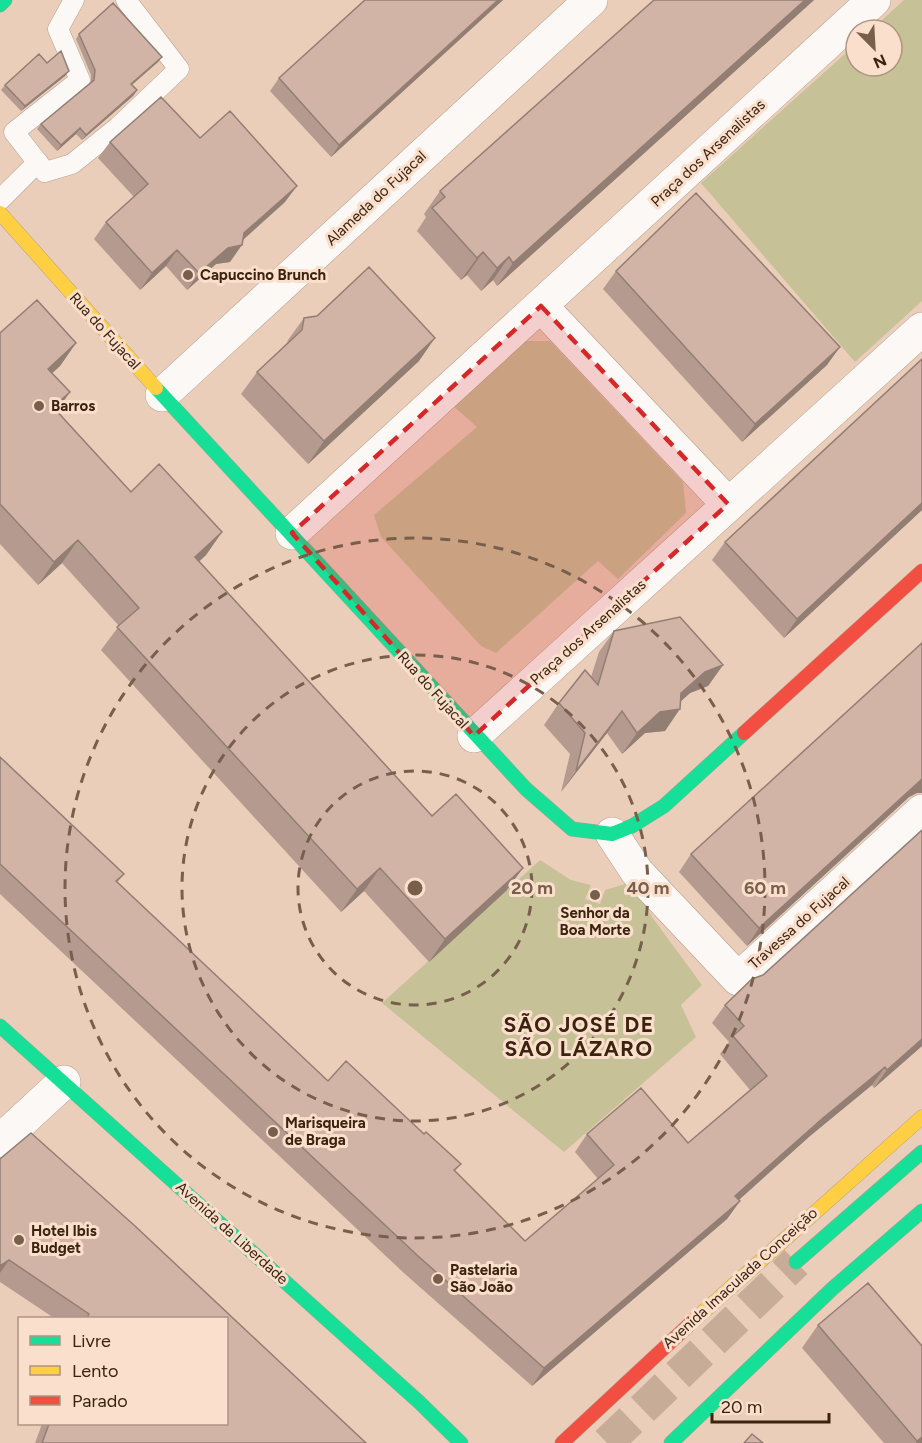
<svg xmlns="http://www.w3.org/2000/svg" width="922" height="1443" font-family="Figtree,sans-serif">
<rect width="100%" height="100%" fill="#eaceba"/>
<path fill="#c7c198" d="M904 0H922V301L855 362 701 183 856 44V66H892V30H871Z
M518 341H550L683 482 686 513 618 579 598 561 496 653 481 646 381 537 374 515 477 427 452 405Z
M540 860 571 880 591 885 585 899 600 904 605 890 632 882 652 917 702 985 681 1005 696 1037 564 1152 382 1003Z"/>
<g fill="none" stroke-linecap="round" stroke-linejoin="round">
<path stroke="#c7ac98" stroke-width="33" stroke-dasharray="33 16" stroke-linecap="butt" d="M607 1443 796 1262"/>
<defs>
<path id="lane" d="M74 0 58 29 80 80 14 132 45 172 72 164 118 127 179 69 126 0
M0 200 38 162"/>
<path id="street" d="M541 306 728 504
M162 395 591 0
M292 533 874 0
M474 736 922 329
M612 834 637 872 738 979 922 811
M0 1141 64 1082"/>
<path id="fast" d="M0 5 5 0
M156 388 526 789 572 829 612 834 632 826 664 806 744 733
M0 1026 419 1402 461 1443
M796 1262 922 1152
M671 1443 832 1289 922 1211"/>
<path id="slow" d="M0 213 156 388
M692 1322 922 1117"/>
<path id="jam" d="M744 733 922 571
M562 1443 692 1322"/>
</defs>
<use href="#lane" stroke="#b69f8d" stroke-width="21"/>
<use href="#street" stroke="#b69f8d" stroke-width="34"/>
<use href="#fast" stroke="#b69f8d" stroke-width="15"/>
<use href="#slow" stroke="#b69f8d" stroke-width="15"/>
<use href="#jam" stroke="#b69f8d" stroke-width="15"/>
<use href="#lane" stroke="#fcf8f5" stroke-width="20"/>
<use href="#street" stroke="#fcf8f5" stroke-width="33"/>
<use href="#fast" stroke="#16e098" stroke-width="14"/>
<use href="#slow" stroke="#ffcf43" stroke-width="14"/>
<use href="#jam" stroke="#f24e42" stroke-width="14"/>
</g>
<path fill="#b59b8f" d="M364 0H503L331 157 270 91 279 78Z
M654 0H814L497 286 493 280 481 291 467 275 461 280 417 231 426 217 424 214 440 191Z
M79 34 158 62 132 85 137 90 133 96 82 140 76 134 57 151 37 129 41 124 91 83V75L76 39Z
M47 63 65 76 21 111 1 90 5 85Z
M200 138 285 202 243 240 230 262 216 264 187 290 166 266 140 290 94 239 106 222 134 197 98 158 110 142Z
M616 271 827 365 742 442 603 289Z
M304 318 419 361 308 464 241 394 257 372 287 343 288 340Z
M0 333 76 343 60 366 52 373 57 411 131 492 222 532 206 555 199 562 432 816 507 890 429 962 364 891 341 912 101 650 119 626 62 563 38 585 0 544Z
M922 359V510L784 638 712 560 725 542Z
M614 631 723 665 708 686 690 693 681 701 665 731 645 733 622 754 607 733 561 792 570 754 544 725 559 703 591 677 599 652Z
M0 757 124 874 117 883 328 1081 424 1134 461 1164 455 1171 525 1241 598 1179 575 1152 587 1134 688 1143 750 1090 720 1054 729 1042 712 1023 725 1005 763 975 922 830V1046L874 1088 872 1085 810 1136 739 1200 740 1201 727 1219 532 1386 405 1274 0 894Z
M917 793 909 797 747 946 679 872 691 854Z
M31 1133 135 1226 366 1443H35L42 1424H226V1318H54L0 1282V1159Z
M818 1325 922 1443H884L802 1348Z"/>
<path fill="#937e74" d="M498 0H503L331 157 339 145Z
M805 0H814L497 286 513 263Z
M162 57 158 62 127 89 131 84Z
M69 71 65 76 21 111 25 106Z
M137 90 133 96 82 140 86 135Z
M80 128 76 134 57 151 61 145Z
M297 186 285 202 236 246 242 245 230 262 216 264 187 290 199 273Z
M177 250 166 266 140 290 152 273Z
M483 252 467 275 461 280 477 258Z
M509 257 493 280 481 291 497 268Z
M435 338 419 361 308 464 324 441Z
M76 343 60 366 32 392 48 369Z
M840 347 827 365 742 442 755 424Z
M70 392 54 415 53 407Z
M922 503V510L784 638 797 619Z
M222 532 206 555 179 579 195 557Z
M78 540 62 563 38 585 54 562Z
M723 665 708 686 690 693 670 711 680 709 665 731 645 733 622 754 637 733 705 672Z
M622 711 607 733 561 792 576 771Z
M922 779V793H917L909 797 747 946 759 928Z
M380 868 364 891 341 912 357 889Z
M523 868 507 890 429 962 445 939Z
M922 1039V1046L874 1088 887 1070Z
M885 1067 872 1085 810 1136 723 1214 735 1196 823 1118Z
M740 1201 727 1219 532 1386 544 1368Z
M9 1260 0 1273V1266Z
M922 1437V1443H916L917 1441Z"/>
<path fill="#d2b4a6" stroke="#937e74" stroke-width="1.5" d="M365 0H498L339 145 279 78Z
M654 0H805L513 263 509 257 497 268 483 252 477 258 432 208 445 197 440 191Z
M113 3 162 57 131 84 137 90 86 135 80 128 61 145 41 124 94 80 95 70 79 34Z
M61 51 69 71 25 106 5 85 39 54 47 63Z
M161 97 200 138 230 111 297 186 244 233 242 245 228 248 199 273 177 250 152 273 106 222 148 184 110 142Z
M696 193 840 347 755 424 616 271Z
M369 267 435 338 324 441 257 372 302 330 304 318 317 316Z
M37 300 76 343 48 369 70 392 53 407 131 492 159 464 222 532 195 557 432 816 456 794 523 868 445 939 380 868 357 889 117 627 139 608 78 540 54 562 0 504V333Z
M922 359V503L797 619 725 542Z
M680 617 723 665 705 672 681 693 680 709 660 712 637 733 622 711 576 771 585 733 559 703 585 670 598 685 614 631Z
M922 643V779L759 928 691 854Z
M0 757 124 874 116 881 328 1081 346 1061 424 1134 426 1132 461 1164 454 1170 525 1241 614 1165 587 1134 641 1088 688 1143 767 1076 733 1036 744 1026 725 1005 752 979 763 975 922 830V1039L887 1070 885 1067 823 1118 735 1196 740 1201 544 1368 418 1256 0 864Z
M31 1133 135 1226 366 1443H42L49 1424H226V1318H87L89 1314 9 1260 0 1266V1159Z
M868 1283 922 1346V1437L917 1441 818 1325Z
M752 1434 763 1443H744Z"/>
<path fill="#d62828" fill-opacity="0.2" stroke="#d62828" stroke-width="4.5" stroke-dasharray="12 8" stroke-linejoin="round" d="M541 306 728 504 474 736 292 533Z"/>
<g fill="none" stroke="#785f4c" stroke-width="3" stroke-dasharray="10 8">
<circle cx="415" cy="888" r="117"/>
<circle cx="415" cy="888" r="233"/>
<circle cx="415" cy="888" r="350"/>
</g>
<g fill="#785f4c" stroke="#f9dfcc" stroke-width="2">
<circle cx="188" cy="275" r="6"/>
<circle cx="39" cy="406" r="6"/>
<circle cx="595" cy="895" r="6"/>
<circle cx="273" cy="1132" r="6"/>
<circle cx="19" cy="1240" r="6"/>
<circle cx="438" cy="1279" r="6"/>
</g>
<g text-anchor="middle" stroke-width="6" stroke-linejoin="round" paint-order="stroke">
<g font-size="15" fill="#3b2310" stroke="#f9dfcc">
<text transform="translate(708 153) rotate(-43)" y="5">Praça dos Arsenalistas</text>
<text transform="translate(376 198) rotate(-43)" y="5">Alameda do Fujacal</text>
<text transform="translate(105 331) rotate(48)" y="5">Rua do Fujacal</text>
<text transform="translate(588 632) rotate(-42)" y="5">Praça dos Arsenalistas</text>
<text transform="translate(433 690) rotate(48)" y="5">Rua do Fujacal</text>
<text transform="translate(799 923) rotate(-42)" y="5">Travessa do Fujacal</text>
<text transform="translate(232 1233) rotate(42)" y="5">Avenida da Liberdade</text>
<text transform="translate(740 1278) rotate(-42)" y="5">Avenida Imaculada Conceição</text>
</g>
<g font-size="15" font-weight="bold" fill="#3b2310" stroke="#f9dfcc" text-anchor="start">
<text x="200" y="280">Capuccino Brunch</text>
<text x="51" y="411">Barros</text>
<text x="595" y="918" text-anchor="middle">Senhor da<tspan x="595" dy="17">Boa Morte</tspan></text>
<text x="285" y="1128">Marisqueira<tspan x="285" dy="17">de Braga</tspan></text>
<text x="31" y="1236">Hotel Ibis<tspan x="31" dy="17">Budget</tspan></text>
<text x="450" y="1275">Pastelaria<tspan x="450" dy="17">São João</tspan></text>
</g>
<g font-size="21" font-weight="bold" letter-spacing="1.5" fill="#3b2310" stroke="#f9dfcc">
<text x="579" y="1032">SÃO JOSÉ DE<tspan x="579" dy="24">SÃO LÁZARO</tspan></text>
</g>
</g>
<circle cx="415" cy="888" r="9" fill="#785f4c" stroke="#f9dfcc" stroke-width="3"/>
<g font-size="18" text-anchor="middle" font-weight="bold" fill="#785f4c" stroke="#f9dfcc" stroke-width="6" stroke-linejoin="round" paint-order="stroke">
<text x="532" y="894">20 m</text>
<text x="648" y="894">40 m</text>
<text x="765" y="894">60 m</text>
</g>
<rect x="18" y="1317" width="210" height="108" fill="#f9dfcc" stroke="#ad9481" stroke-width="1.5"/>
<rect x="30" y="1336" width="30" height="9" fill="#16e098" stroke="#ad9481" stroke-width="1.5"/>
<text x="72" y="1347" font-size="18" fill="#3b2310">Livre</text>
<rect x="30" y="1366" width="30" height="9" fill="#ffcf43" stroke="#ad9481" stroke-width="1.5"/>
<text x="72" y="1377" font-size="18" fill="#3b2310">Lento</text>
<rect x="30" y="1396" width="30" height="9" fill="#f24e42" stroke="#ad9481" stroke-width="1.5"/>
<text x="72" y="1407" font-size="18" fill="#3b2310">Parado</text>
<g transform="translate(874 48) rotate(156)"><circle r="28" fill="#f9dfcc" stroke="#ad9481" stroke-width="1.5"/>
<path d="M0-4.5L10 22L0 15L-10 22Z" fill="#785f4c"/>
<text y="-9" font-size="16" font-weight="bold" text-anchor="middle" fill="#3b2310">N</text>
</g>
<path d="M712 1413v9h117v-9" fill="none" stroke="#3b2310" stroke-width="3"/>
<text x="721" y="1413" font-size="18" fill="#3b2310" stroke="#f9dfcc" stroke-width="4.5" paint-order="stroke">20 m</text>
</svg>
